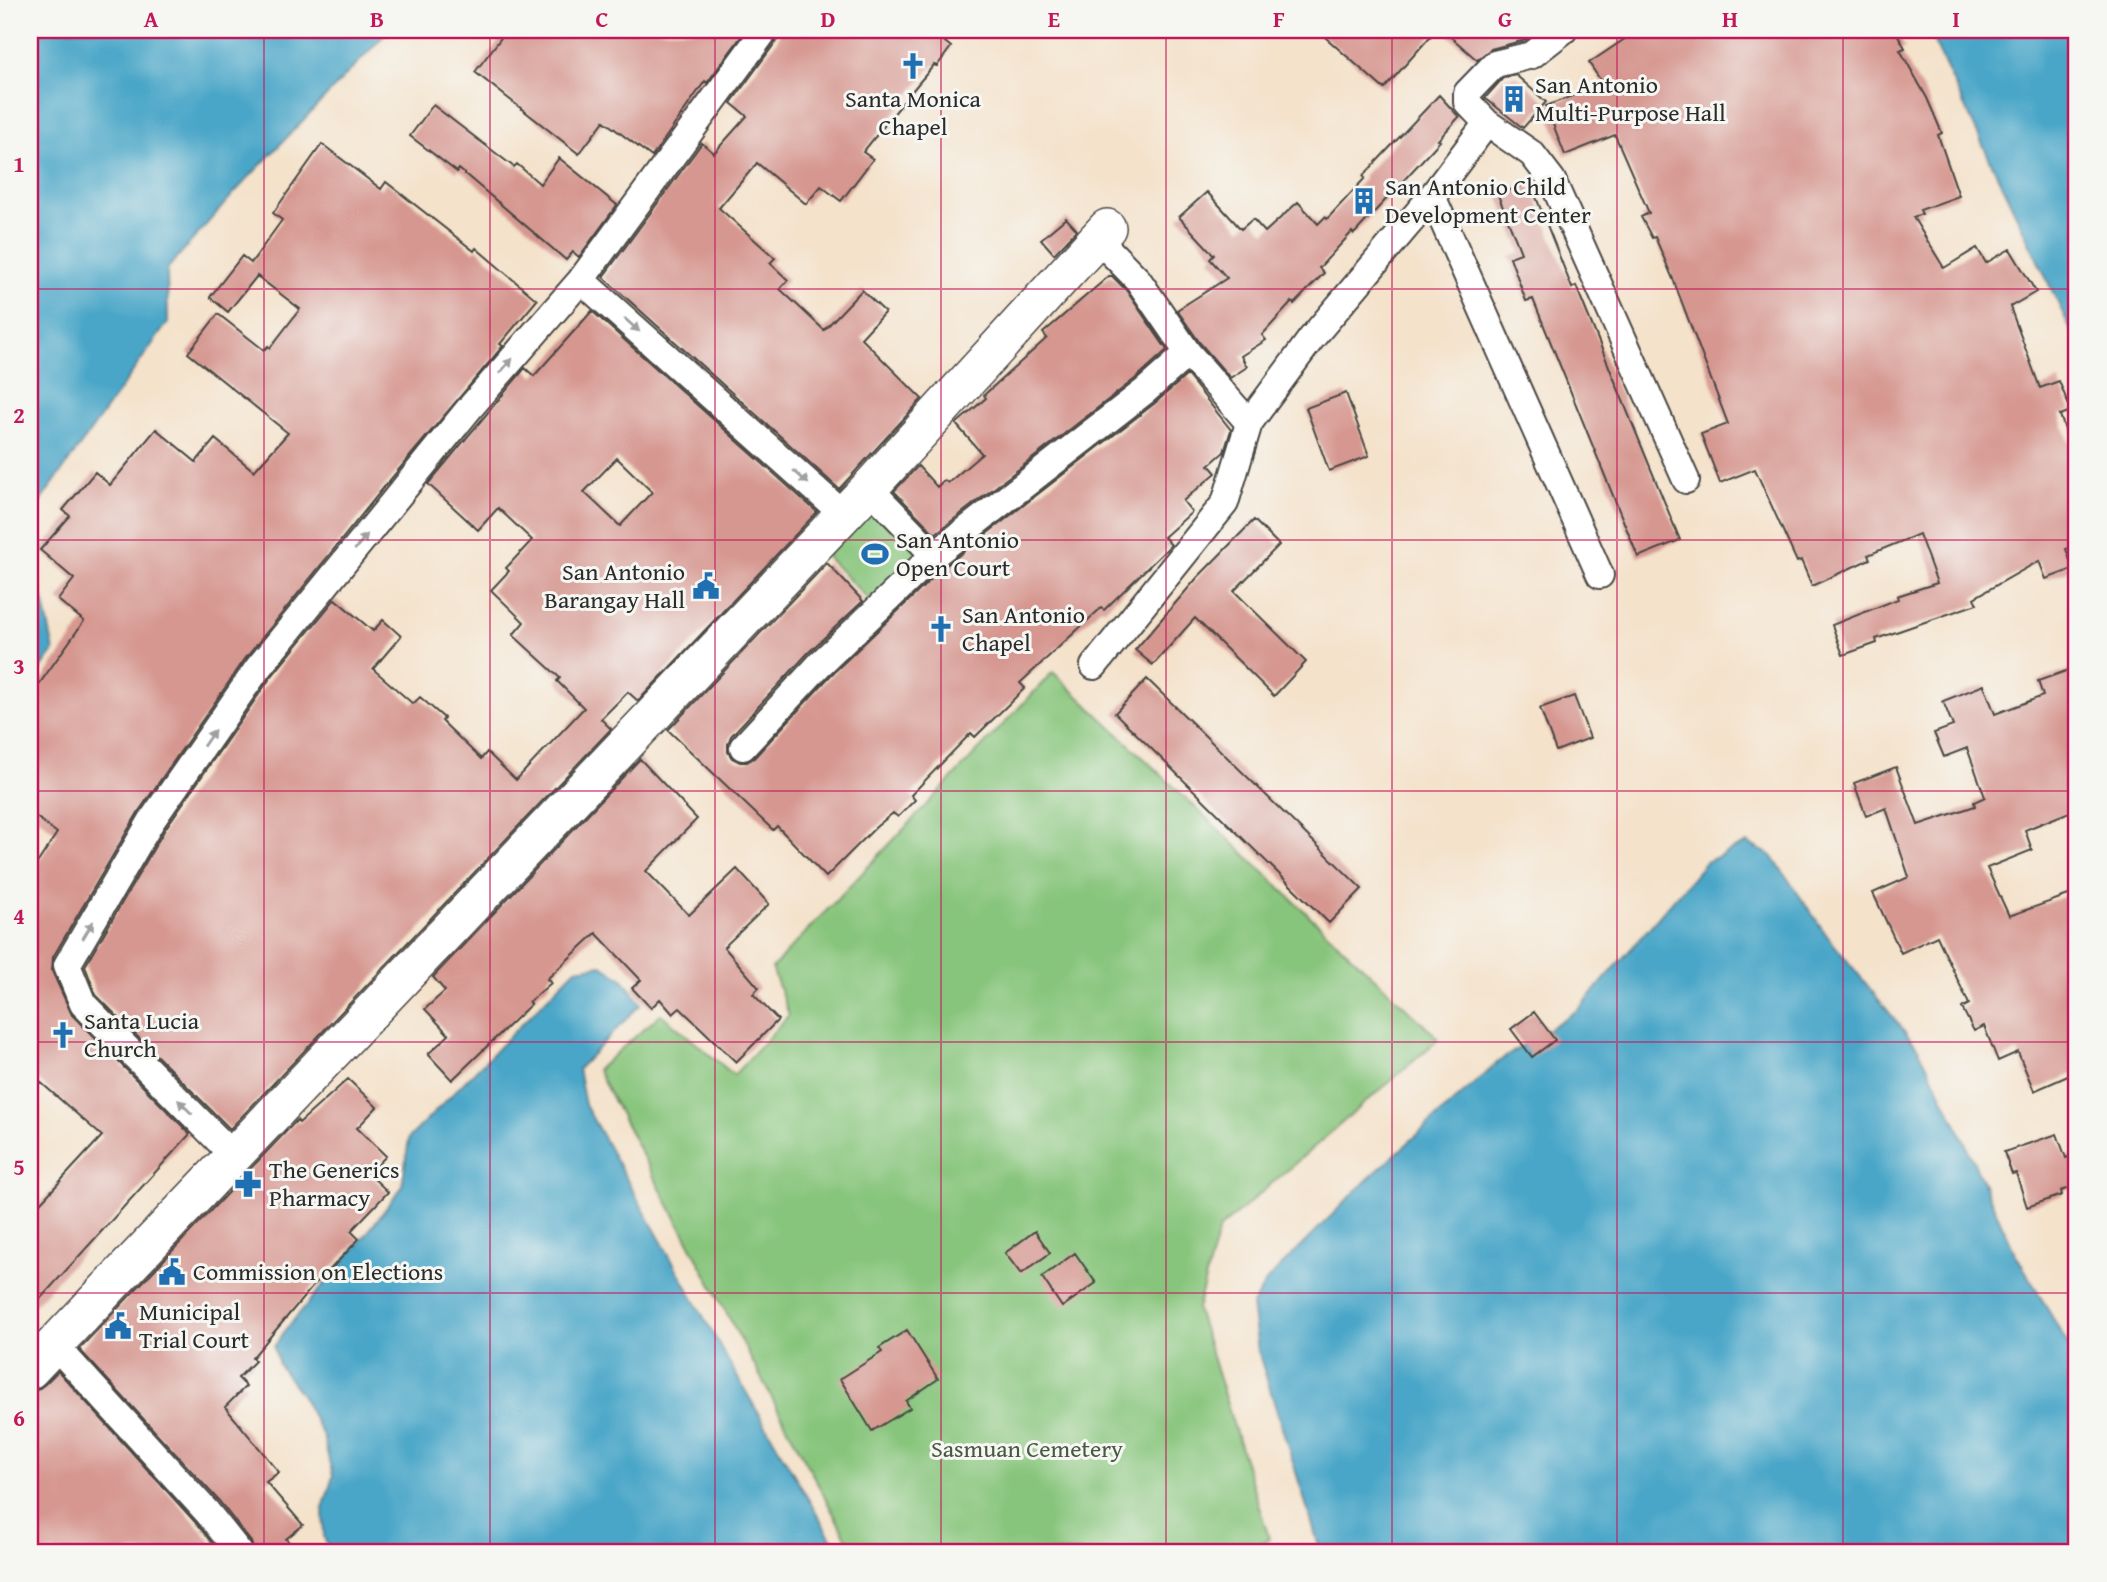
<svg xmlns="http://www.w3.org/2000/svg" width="2107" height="1582" font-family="'Gentium Book Plus',serif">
<rect width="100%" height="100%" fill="#f6f6f2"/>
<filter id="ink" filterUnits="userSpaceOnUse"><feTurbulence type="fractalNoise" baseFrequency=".0143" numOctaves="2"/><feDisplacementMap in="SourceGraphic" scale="14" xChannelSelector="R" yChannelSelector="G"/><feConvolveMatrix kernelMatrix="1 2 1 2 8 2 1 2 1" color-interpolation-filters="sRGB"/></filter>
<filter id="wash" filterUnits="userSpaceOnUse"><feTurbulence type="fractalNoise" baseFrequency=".00686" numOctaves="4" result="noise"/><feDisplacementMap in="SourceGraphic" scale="28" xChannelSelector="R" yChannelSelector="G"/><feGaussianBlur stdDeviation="1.57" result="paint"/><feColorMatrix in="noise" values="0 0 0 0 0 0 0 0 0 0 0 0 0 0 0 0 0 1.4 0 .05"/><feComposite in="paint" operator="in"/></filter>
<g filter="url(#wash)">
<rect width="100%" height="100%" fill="#f4e2cb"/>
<path fill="#87c57b" stroke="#597853" stroke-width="2" d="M878 505 924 553 873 604 826 556Z
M1053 672 1439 1039 1219 1229 1197 1309 1269 1538 1249 1552H854L597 1070 661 1014 734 1075 789 1015 772 968Z"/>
<path fill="#49a6c8" stroke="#3a687a" stroke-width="2" d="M30 30H389L234 193 167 269 168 322 30 516Z
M1928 30H2077V343L1929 31Z
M30 538 54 651 30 684Z
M1747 843 1772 856 1828 937 1918 1048 1955 1121 2014 1251 2077 1360V1552H1321L1258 1351 1252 1305 1268 1279 1368 1179 1498 1062 1579 1009 1706 862Z
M602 965 622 978 641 1004 578 1069 585 1105 735 1373 839 1552H330L324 1537 323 1509 333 1476 323 1436 302 1396 279 1365 274 1347 286 1329 364 1237 402 1187 409 1138 576 969Z"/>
<g id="blocks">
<path fill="#d69790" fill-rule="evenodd" d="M507 30H746L707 83 705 81 652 157 604 121 579 154 475 72Z
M780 30H954L945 42 951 47 937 66 934 65 917 85 863 152 873 159 841 201 821 186 806 204 757 163 719 208 775 258 770 263 788 280 780 289 824 330 862 290 885 312 861 338 922 399 839 489 603 277 702 143 714 153 747 116 731 103 778 39Z
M1317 30H1436L1384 89Z
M1443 30H1539L1525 40 1491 49 1477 60Z
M1638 30H1895L1905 48 1900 50 1927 98 1942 133 1938 135 1959 196 1920 210 1922 214 1913 217 1944 268 1977 248 1986 263 2010 249 2036 292 2010 307 2040 388 2059 381 2071 411 2060 415 2077 465V545L2066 549 2073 569 2046 579 2039 561 1974 598 1977 604 1876 639 1877 643 1843 655 1832 625 1898 599 1897 596 1937 583 1919 534 1868 555 1870 559 1812 586 1801 560 1797 562 1755 469 1720 483 1701 434 1728 424 1673 279 1655 237 1652 238 1641 217 1649 213 1615 135 1565 155 1546 106 1603 84 1589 63Z
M1516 75 1546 102 1523 128 1485 98 1503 78Z
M1439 95 1459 117 1438 140 1440 141 1354 234 1352 232 1319 268 1324 273 1294 304 1292 302 1262 335 1266 340 1241 356 1247 367 1230 378 1200 343 1177 310 1227 278 1210 259 1214 255 1179 217 1207 192 1241 229 1253 219 1265 232 1298 202 1318 224 1325 217 1327 219 1365 178 1363 176Z
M433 105 514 167 517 164 540 184 559 158 617 205 579 257 573 252 566 260 459 169 457 172 410 136Z
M322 144 381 189 386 182 474 251 476 248 537 300 500 344 503 346 385 486 245 659 139 811 53 957 52 971 72 1015 190 1134 30 1310V1214L102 1136 30 1073V874L57 833 30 812V697L84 621 58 600 74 579 40 550 70 516 63 510 95 472 110 485 156 429 196 462 215 439 254 471 288 433 188 353 218 314 264 350 268 346 270 348 300 309 257 276 228 312 210 297 242 256 251 263 282 220 273 213Z
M1530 182 1572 288 1576 286 1680 540 1638 557 1533 299 1526 301 1510 257 1521 253 1498 195Z
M1066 218 1077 230 1054 254 1041 239Z
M1109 276H1112L1126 290 1167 350 1135 379 935 534 894 491 918 466 937 487 944 480 948 483 982 454 956 424 986 398 984 395 1047 338 1043 333Z
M592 311 817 512 638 701 628 692 601 719 611 729 230 1129 96 995 85 966 165 829 271 677 335 599 373 631 383 620 401 636 373 669 413 704 420 697 444 718 442 721 481 759 487 752 516 780 584 708 557 681 560 678 513 635 524 622 491 590 509 571 506 568 532 540 498 508 478 530 428 484 525 368 534 376ZM617 458 652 492 620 526 584 492Z
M1187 375 1231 430 1224 452 1209 465 1216 473 1183 501 1192 512 1164 537 1171 545 1104 610 1101 608 1020 683 1025 688 975 737 971 733 911 795 915 800 898 817 893 813 876 827 826 877 777 826 773 830 668 730 827 563 863 601 808 653 731 736 728 744V752L732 758 740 762H747L754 758 831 675 944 567 1155 403Z
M1346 393 1369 456 1329 471 1306 408Z
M1254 520 1279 545 1234 591 1306 662 1274 696 1195 618 1153 665 1135 650 1197 578Z
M2077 667V809L2025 830 2032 850 1987 868 2009 916 2077 892V1072L2034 1091 2018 1052 1998 1061 1984 1026 1974 1031 1962 1008 1969 1004 1937 936 1901 953 1873 893 1909 877 1886 808 1866 816 1854 783 1896 767 1918 825 1975 806 1974 802 1985 797 1967 748 1944 757 1934 733 1953 726 1943 701 1984 685 1995 714 2043 696 2038 681Z
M1147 679 1362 889 1329 923 1115 713Z
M1574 696 1590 738 1556 751 1540 708Z
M640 759 697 819 646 871 689 915 737 869 769 904 724 947 759 988 753 994 778 1020 736 1062 680 1008 673 1014 660 999 651 1008 632 988 641 980 596 933 547 979 551 983 529 1002 531 1004 452 1080 428 1054 449 1035 425 1009 445 991 433 977Z
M1534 1012 1555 1040 1532 1057 1511 1029Z
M348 1079 377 1107 357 1128 386 1156 369 1174 388 1192 351 1231 359 1239 326 1274 325 1272 252 1358 255 1361 238 1378 246 1386 225 1407 279 1472 266 1482 303 1525 286 1539 297 1552H254L251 1542 219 1501 79 1349 297 1120 299 1123Z
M2057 1134 2066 1158 2077 1154V1186L2061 1191 2062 1195 2027 1207 2016 1173 2012 1174 2004 1152Z
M1035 1231 1050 1253 1021 1274 1005 1253Z
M1075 1253 1096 1283 1062 1307 1042 1277Z
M907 1330 938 1379 906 1401 910 1408 872 1431 840 1379 882 1352 879 1348Z
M58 1371 195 1522 219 1552H30V1395L45 1384Z"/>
</g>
</g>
<g filter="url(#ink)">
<use href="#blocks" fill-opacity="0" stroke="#494643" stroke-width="2"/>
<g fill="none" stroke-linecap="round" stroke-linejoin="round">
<defs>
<path id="street" d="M1564 30 1532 55 1495 64 1467 93V102L1487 123 1532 154 1552 180 1686 480
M1432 196 1600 575
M1097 238 1138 280 1188 353 1249 423
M581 280 843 514
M869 488 934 555
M1094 666 1225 503 1249 423 1311 339 1432 196 1487 123
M743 747 820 664 934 555 1145 391 1188 353
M233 1155 83 1004 67 965 152 820 258 668 468 410 581 280 765 30
M54 1344 207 1512 239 1552"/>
<path id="secondary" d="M30 1370 869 488 1107 228"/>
</defs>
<use href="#street" stroke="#494643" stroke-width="30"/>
<use href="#secondary" stroke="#494643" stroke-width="40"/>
<use href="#street" stroke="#fff" stroke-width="26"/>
<use href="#secondary" stroke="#fff" stroke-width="37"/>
</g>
<defs><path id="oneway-solid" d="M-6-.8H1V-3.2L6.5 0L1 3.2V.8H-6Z" transform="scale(1.75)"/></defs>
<g fill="#a0a0a0">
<use href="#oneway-solid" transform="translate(632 325) rotate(42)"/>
<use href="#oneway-solid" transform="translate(506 366) rotate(-49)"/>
<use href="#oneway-solid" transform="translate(801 477) rotate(42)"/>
<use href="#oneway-solid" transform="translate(361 542) rotate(-51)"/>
<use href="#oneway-solid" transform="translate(209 738) rotate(-55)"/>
<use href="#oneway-solid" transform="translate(88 930) rotate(-59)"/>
<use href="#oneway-solid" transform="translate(185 1107) rotate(-135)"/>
</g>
</g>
<path fill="none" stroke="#c2185b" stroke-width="2" stroke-opacity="0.55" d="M264 30V1552M490 30V1552M715 30V1552M941 30V1552M1166 30V1552M1392 30V1552M1617 30V1552M1843 30V1552M30 289H2077M30 540H2077M30 791H2077M30 1042H2077M30 1293H2077"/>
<defs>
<symbol id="church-bare" viewBox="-9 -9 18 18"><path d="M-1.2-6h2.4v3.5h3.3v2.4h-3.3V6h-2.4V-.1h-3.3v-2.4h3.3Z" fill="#1f6fb2" stroke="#f6f6f2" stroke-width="2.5" paint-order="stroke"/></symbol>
<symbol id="building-bare" viewBox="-9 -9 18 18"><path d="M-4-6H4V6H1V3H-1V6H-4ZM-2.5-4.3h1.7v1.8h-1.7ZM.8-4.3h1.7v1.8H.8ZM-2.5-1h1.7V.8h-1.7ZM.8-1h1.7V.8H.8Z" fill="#1f6fb2" stroke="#f6f6f2" stroke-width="2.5" paint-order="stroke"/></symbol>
<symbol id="stadium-bare" viewBox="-9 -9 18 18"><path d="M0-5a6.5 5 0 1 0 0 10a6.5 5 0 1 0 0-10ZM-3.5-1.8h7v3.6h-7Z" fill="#1f6fb2" stroke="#f6f6f2" stroke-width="2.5" paint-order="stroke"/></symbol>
<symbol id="civic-bare" viewBox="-9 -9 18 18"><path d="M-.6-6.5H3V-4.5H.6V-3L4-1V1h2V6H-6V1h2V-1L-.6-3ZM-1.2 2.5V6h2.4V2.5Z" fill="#1f6fb2" stroke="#f6f6f2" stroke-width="2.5" paint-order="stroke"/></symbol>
<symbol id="pharmacy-bare" viewBox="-9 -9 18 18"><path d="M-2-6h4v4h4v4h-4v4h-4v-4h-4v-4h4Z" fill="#1f6fb2" stroke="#f6f6f2" stroke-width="2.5" paint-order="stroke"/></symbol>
</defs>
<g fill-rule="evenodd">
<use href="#church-bare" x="894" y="47" width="38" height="38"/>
<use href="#building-bare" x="1495" y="80" width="38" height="38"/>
<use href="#building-bare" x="1345" y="182" width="38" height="38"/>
<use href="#stadium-bare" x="856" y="535" width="38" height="38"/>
<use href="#civic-bare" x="687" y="567" width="38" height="38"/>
<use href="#church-bare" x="922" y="610" width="38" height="38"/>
<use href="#church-bare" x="44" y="1016" width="38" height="38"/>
<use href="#pharmacy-bare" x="229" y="1165" width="38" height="38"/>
<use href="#civic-bare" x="153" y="1253" width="38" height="38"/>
<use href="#civic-bare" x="99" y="1307" width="38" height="38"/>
</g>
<g text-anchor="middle" stroke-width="6" stroke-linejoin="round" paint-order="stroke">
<g font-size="24" fill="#2b2b2b" stroke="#f6f6f2" text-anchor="start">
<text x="1535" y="93">San Antonio<tspan x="1535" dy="28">Multi-Purpose Hall</tspan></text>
<text x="913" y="107" text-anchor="middle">Santa Monica<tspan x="913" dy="28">Chapel</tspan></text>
<text x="1385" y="195">San Antonio Child<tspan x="1385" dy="28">Development Center</tspan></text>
<text x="896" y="548">San Antonio<tspan x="896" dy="28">Open Court</tspan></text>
<text x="685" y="580" text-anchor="end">San Antonio<tspan x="685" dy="28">Barangay Hall</tspan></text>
<text x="962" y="623">San Antonio<tspan x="962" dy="28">Chapel</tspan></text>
<text x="84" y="1029">Santa Lucia<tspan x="84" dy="28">Church</tspan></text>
<text x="269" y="1178">The Generics<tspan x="269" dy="28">Pharmacy</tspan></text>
<text x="193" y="1280">Commission on Elections</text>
<text x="139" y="1320">Municipal<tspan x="139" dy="28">Trial Court</tspan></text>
</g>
<g font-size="24" fill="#475943" stroke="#f6f6f2">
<text x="1027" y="1457">Sasmuan Cemetery</text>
</g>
</g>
<rect width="2107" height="1582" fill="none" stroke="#f6f6f2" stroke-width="77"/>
<rect x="38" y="38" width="2030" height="1506" fill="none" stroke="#c2185b" stroke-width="2.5"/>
<g font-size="23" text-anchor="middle" font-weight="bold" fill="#c2185b">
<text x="151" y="27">A</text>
<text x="377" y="27">B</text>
<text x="602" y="27">C</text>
<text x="828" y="27">D</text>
<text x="1054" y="27">E</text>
<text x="1279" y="27">F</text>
<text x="1505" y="27">G</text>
<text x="1730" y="27">H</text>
<text x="1956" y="27">I</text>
<text x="19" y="172">1</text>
<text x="19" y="423">2</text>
<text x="19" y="674">3</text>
<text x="19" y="924">4</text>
<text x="19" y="1175">5</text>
<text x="19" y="1426">6</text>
</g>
</svg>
